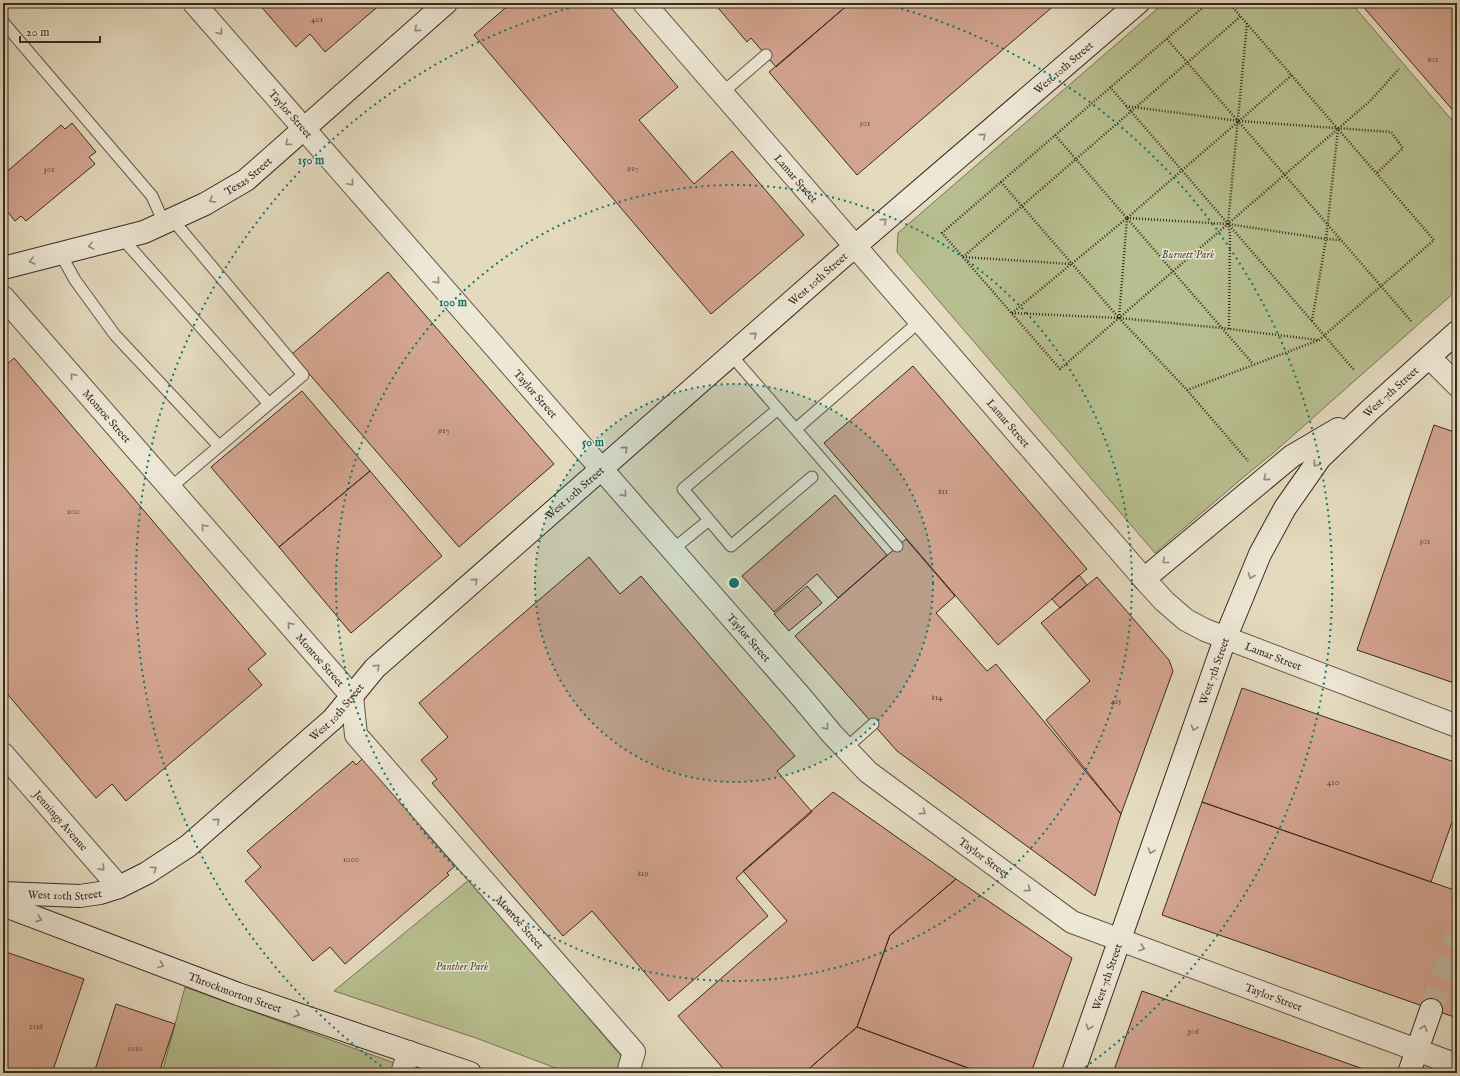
<svg xmlns="http://www.w3.org/2000/svg" width="1460" height="1076" font-family="'IM FELL English',serif">
<rect width="100%" height="100%" fill="#e4dabe"/>
<filter id="stains"><feTurbulence type="fractalNoise" baseFrequency=".005" numOctaves="4"/><feColorMatrix values="0 0 0 0 .2 0 0 0 0 .09 0 0 0 0 .02 0 0 0 .5 -.17"/></filter>
<radialGradient id="worn" r=".72"><stop offset=".6" stop-color="#630" stop-opacity="0"/><stop offset="1" stop-color="#630" stop-opacity=".3"/></radialGradient>
<path fill="#b7be8f" stroke="#787458" d="M1164 3H1351L1457 126V290L1272 454 1246 475 1155 553 897 252 898 233Z
M470 879 621 1056 623 1064 622 1073H569L476 1038 334 991Z
M185 987 422 1073H162Z"/>
<path fill="#d3a48f" stroke="#392a21" d="M258 3H382L325 52 310 34 296 47Z
M511 3H607L678 87 639 120 694 184 732 151 804 235 711 314 474 35Z
M714 3H850L776 67 751 38 747 42Z
M850 3H1057L857 175 769 72Z
M1360 3H1457V115Z
M72 123 96 152 89 157 95 164 26 221 21 216 15 221 3 206V175L61 125 65 129Z
M388 272 554 464 459 547 292 354Z
M14 358 266 654 248 669 262 685 126 801 112 784 96 798 3 689V368Z
M913 366 1087 569 998 645 824 443Z
M302 391 370 471 279 547 211 467Z
M1434 425 1457 433V684L1357 650Z
M370 471 442 556 351 633 279 547Z
M835 495 887 555 838 598 817 574 774 612 742 576Z
M906 539 955 596 936 613 987 671 996 664 1121 814 1095 896 897 751 795 636Z
M589 557 620 594 641 576 795 756 777 771 812 812 736 878 768 916 669 1001 592 911 563 936 432 783 437 779 421 760 448 737 419 703Z
M1079 575 1087 585 1060 608 1052 599Z
M1097 577 1169 660 1173 671 1121 814 1046 720 1090 681 1041 623Z
M807 586 822 603 789 631 774 614Z
M1242 688 1457 763V808L1431 882 1202 802Z
M363 758 405 808 411 804 426 822 421 827 455 866 447 873 449 875 345 964 330 947 313 961 245 881 261 867 247 851 353 761 356 765Z
M833 792 956 879 890 935 857 1027 804 1073H727L678 1016 787 921 743 871Z
M1202 802 1457 891V1018L1162 915Z
M956 879 1072 958 1031 1073H982L857 1027 890 935Z
M3 951 84 979 52 1073H3Z
M1142 991 1372 1072V1073H1113Z
M116 1004 175 1024 159 1073H94Z
M857 1027 981 1073H804Z"/>
<g fill="none" stroke-linecap="round" stroke-linejoin="round">
<path stroke="#c2b79f" stroke-width="22" stroke-dasharray="22 11" stroke-linecap="butt" d="M1431 1010 1457 936"/>
<defs>
<path id="lane" d="M3 22 152 196 164 223
M722 93 766 55
M122 238 269 404
M60 253 75 280 115 335 219 446
M731 355 897 546
M778 409 683 489 731 546 812 477
M796 429 920 321
M170 488 303 375 172 219
M672 550 709 520
M845 749 873 724"/>
<g id="street">
<path id="s1" d="M194 3 801 697 832 734 868 772 1072 922 1457 1065"/>
<path id="s2" d="M644 3 1144 579 1164 601 1186 620 1205 630 1457 726"/>
<path id="s3" d="M3 297 352 696 356 735 634 1052 628 1073"/>
<path d="M1429 357 1457 385"/>
<path id="s4" d="M3 754 119 887"/>
<path d="M402 1073 409 1052"/>
</g>
<g id="secondary">
<path id="s5" d="M3 268 144 232 205 204 246 180 446 3"/>
<path d="M1144 579 1292 456 1338 429"/>
<path id="s6" d="M3 893 80 896 100 893 119 887 147 873 188 846 333 719 375 668 839 260 1138 3"/>
<path id="s7" d="M3 905 238 994 470 1073"/>
<path id="s8" d="M1073 1073 1225 639 1260 554 1285 508 1320 458 1369 411 1457 332"/>
<path d="M1409 1073 1431 1010"/>
</g>
</defs>
<use href="#lane" stroke="#645648" stroke-width="13"/>
<use href="#street" stroke="#645648" stroke-width="24"/>
<use href="#secondary" stroke="#392a21" stroke-width="24"/>
<path stroke="#392a21" stroke-width="2.5" stroke-dasharray="1 2" stroke-linecap="butt" d="M1208 3 942 233 1060 369 1370 101 1399 69
M1167 39 1412 322
M1110 87 1355 371
M1126 106 1239 121 1391 132 1403 148 1377 173
M1055 135 1253 364
M1001 182 1119 318 1187 390 1319 340 1434 240 1229 3
M1127 218 1228 224 1326 239 1341 240
M963 257 1241 16
M963 257 1071 264
M1012 313 1127 218 1292 75
M1012 313 1119 318 1222 328 1318 340
M1119 318 1127 218
M1312 321 1326 239 1338 129
M1229 329 1230 234 1228 224 1247 23
M1187 390 1248 461"/>
<use href="#lane" stroke="#ede7d5" stroke-width="11"/>
<use href="#street" stroke="#ede7d5" stroke-width="22"/>
<use href="#secondary" stroke="#ede7d5" stroke-width="22"/>
</g>
<defs><path id="oneway-chevron" d="M-2-3.5L2.5 0L-2 3.5" fill="none" stroke-width="1.6" stroke-linecap="round" stroke-linejoin="round"/></defs>
<g stroke="#93887b">
<use href="#oneway-chevron" transform="translate(417 29) rotate(139)"/>
<use href="#oneway-chevron" transform="translate(220 32) rotate(49)"/>
<use href="#oneway-chevron" transform="translate(983 136) rotate(-41)"/>
<use href="#oneway-chevron" transform="translate(288 143) rotate(138)"/>
<use href="#oneway-chevron" transform="translate(351 183) rotate(49)"/>
<use href="#oneway-chevron" transform="translate(212 200) rotate(150)"/>
<use href="#oneway-chevron" transform="translate(884 221) rotate(-41)"/>
<use href="#oneway-chevron" transform="translate(91 246) rotate(166)"/>
<use href="#oneway-chevron" transform="translate(32 261) rotate(166)"/>
<use href="#oneway-chevron" transform="translate(437 281) rotate(49)"/>
<use href="#oneway-chevron" transform="translate(754 335) rotate(-41)"/>
<use href="#oneway-chevron" transform="translate(73 376) rotate(-131)"/>
<use href="#oneway-chevron" transform="translate(625 449) rotate(-41)"/>
<use href="#oneway-chevron" transform="translate(1316 464) rotate(126)"/>
<use href="#oneway-chevron" transform="translate(1266 478) rotate(140)"/>
<use href="#oneway-chevron" transform="translate(624 494) rotate(49)"/>
<use href="#oneway-chevron" transform="translate(204 527) rotate(-131)"/>
<use href="#oneway-chevron" transform="translate(1165 561) rotate(141)"/>
<use href="#oneway-chevron" transform="translate(1251 576) rotate(112)"/>
<use href="#oneway-chevron" transform="translate(475 581) rotate(-41)"/>
<use href="#oneway-chevron" transform="translate(290 625) rotate(-131)"/>
<use href="#oneway-chevron" transform="translate(377 667) rotate(-44)"/>
<use href="#oneway-chevron" transform="translate(826 727) rotate(50)"/>
<use href="#oneway-chevron" transform="translate(1194 728) rotate(109)"/>
<use href="#oneway-chevron" transform="translate(923 812) rotate(36)"/>
<use href="#oneway-chevron" transform="translate(217 821) rotate(-41)"/>
<use href="#oneway-chevron" transform="translate(1151 851) rotate(109)"/>
<use href="#oneway-chevron" transform="translate(102 868) rotate(48)"/>
<use href="#oneway-chevron" transform="translate(154 869) rotate(-34)"/>
<use href="#oneway-chevron" transform="translate(1028 889) rotate(36)"/>
<use href="#oneway-chevron" transform="translate(39 919) rotate(21)"/>
<use href="#oneway-chevron" transform="translate(1142 948) rotate(18)"/>
<use href="#oneway-chevron" transform="translate(161 965) rotate(21)"/>
<use href="#oneway-chevron" transform="translate(297 1014) rotate(19)"/>
<use href="#oneway-chevron" transform="translate(1089 1027) rotate(109)"/>
<use href="#oneway-chevron" transform="translate(1424 1028) rotate(-71)"/>
</g>
<circle cx="734" cy="583" r="199" fill="#0f766e" fill-opacity=".12"/>
<g fill="none" stroke="#0f766e" stroke-width="2" stroke-dasharray="2 4">
<circle cx="734" cy="583" r="199"/>
<circle cx="734" cy="583" r="398"/>
<path d="M391 1073A598 598 0 0 1 584 4M884 4A598 598 0 0 1 1077 1073"/>
</g>
<g text-anchor="middle" stroke-width="3" stroke-linejoin="round" paint-order="stroke">
<g font-size="9" fill="#60483c">
<text x="317" y="22">401</text>
<text x="1433" y="62">801</text>
<text x="865" y="126">501</text>
<text x="633" y="171">917</text>
<text x="49" y="172">301</text>
<text x="444" y="433">917</text>
<text x="943" y="494">811</text>
<text x="73" y="514">200</text>
<text x="1425" y="544">501</text>
<text x="937" y="700">814</text>
<text x="1116" y="704">415</text>
<text x="1333" y="785">410</text>
<text x="351" y="862">1000</text>
<text x="643" y="876">819</text>
<text x="36" y="1029">1116</text>
<text x="1193" y="1034">306</text>
<text x="135" y="1051">1010</text>
</g>
<g font-size="11" fill="#392a21" stroke="#ede7d5">
<text dy="4" stroke="none"><textPath href="#s6" startOffset="1370">West 10th Street</textPath></text>
<text dy="4" stroke="none"><textPath href="#s1" startOffset="147">Taylor Street</textPath></text>
<text dy="4" stroke="none"><textPath href="#s5" startOffset="264">Texas Street</textPath></text>
<text dy="4" stroke="none"><textPath href="#s2" startOffset="232">Lamar Street</textPath></text>
<text dy="4" stroke="none"><textPath href="#s6" startOffset="1046">West 10th Street</textPath></text>
<text dy="4" stroke="none"><textPath href="#s8" startOffset="762">West 7th Street</textPath></text>
<text dy="4" stroke="none"><textPath href="#s1" startOffset="519">Taylor Street</textPath></text>
<text dy="4" stroke="none"><textPath href="#s3" startOffset="158">Monroe Street</textPath></text>
<text dy="4" stroke="none"><textPath href="#s2" startOffset="556">Lamar Street</textPath></text>
<text dy="4" stroke="none"><textPath href="#s6" startOffset="722">West 10th Street</textPath></text>
<text dy="4" stroke="none"><textPath href="#s1" startOffset="843">Taylor Street</textPath></text>
<text dy="4" stroke="none"><textPath href="#s2" startOffset="916">Lamar Street</textPath></text>
<text dy="4" stroke="none"><textPath href="#s3" startOffset="482">Monroe Street</textPath></text>
<text dy="4" stroke="none"><textPath href="#s8" startOffset="426">West 7th Street</textPath></text>
<text dy="4" stroke="none"><textPath href="#s6" startOffset="398">West 10th Street</textPath></text>
<text dy="4" stroke="none"><textPath href="#s4" startOffset="88">Jennings Avenue</textPath></text>
<text dy="4" stroke="none"><textPath href="#s1" startOffset="1167">Taylor Street</textPath></text>
<text dy="4" stroke="none"><textPath href="#s6" startOffset="62">West 10th Street</textPath></text>
<text dy="4" stroke="none"><textPath href="#s3" startOffset="818">Monroe Street</textPath></text>
<text dy="4" stroke="none"><textPath href="#s8" startOffset="102">West 7th Street</textPath></text>
<text dy="4" stroke="none"><textPath href="#s7" startOffset="248">Throckmorton Street</textPath></text>
<text dy="4" stroke="none"><textPath href="#s1" startOffset="1491">Taylor Street</textPath></text>
</g>
<g font-size="11" font-style="italic" fill="#584f3c" stroke="#ede7d5">
<text x="1188" y="258">Burnett Park</text>
<text x="462" y="970">Panther Park</text>
</g>
</g>
<circle cx="734" cy="583" r="6" fill="#0f766e" stroke="#ede7d5" stroke-width="2"/>
<g font-size="12" text-anchor="middle" font-weight="bold" fill="#0f766e" stroke="#ede7d5" stroke-width="3" stroke-linejoin="round" paint-order="stroke">
<text x="311" y="164">150 m</text>
<text x="453" y="306">100 m</text>
<text x="593" y="446">50 m</text>
</g>
<rect width="1460" height="1076" fill="none" stroke="#e4dabe" stroke-width="16"/>
<rect x="4" y="4" width="1452" height="1068" fill="none" stroke="#392a21" stroke-width="2"/>
<rect x="8" y="8" width="1444" height="1060" fill="none" stroke="#392a21"/>
<path d="M20 36v6h80v-6" fill="none" stroke="#392a21" stroke-width="2"/>
<text x="26" y="36" font-size="12" fill="#392a21" stroke="#ede7d5" stroke-width="3" paint-order="stroke">20 m</text>
<rect width="100%" height="100%" filter="url(#stains)"/>
<rect width="100%" height="100%" fill="url(#worn)"/>
</svg>
